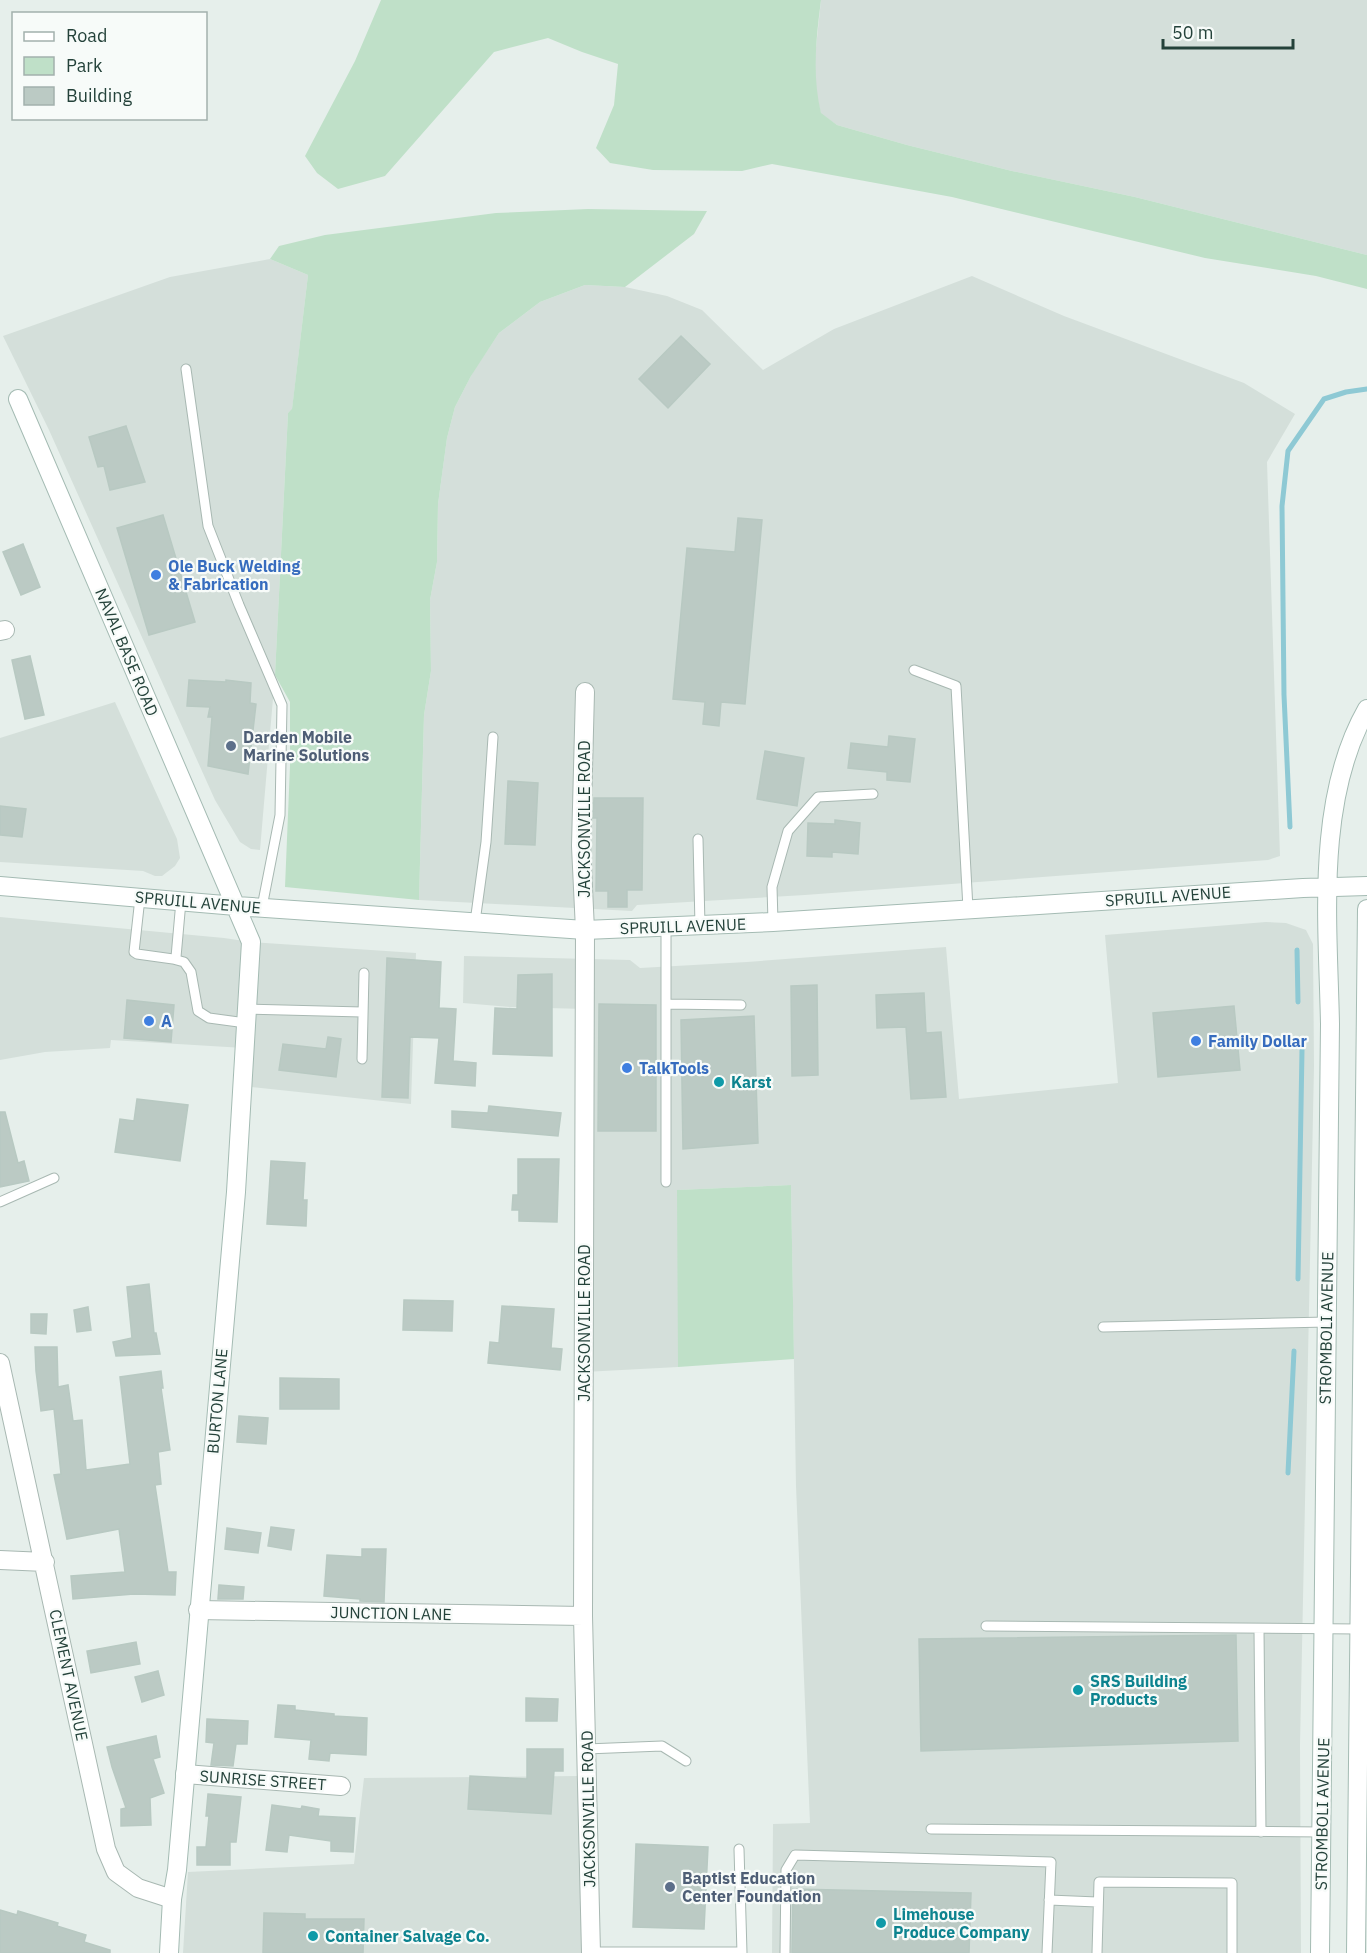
<svg xmlns="http://www.w3.org/2000/svg" width="1367" height="1953" font-family="'IBM Plex Sans',sans-serif">
<rect width="100%" height="100%" fill="#e6efeb"/>
<path fill="#d4dfda" d="M821 0H1367V255L1135 197 1012 171 907 145 837 125 821 114 816 93 814 67Z
M270 259 308 275 292 410 288 413 275 675 260 850 251 849 240 842 215 800 49 430 3 336 170 277Z
M972 276 1064 316 1244 383 1295 414 1267 462 1280 856 1268 860 805 895 637 905 632 911 419 900 424 715 431 671 430 600 437 562 438 504 447 438 455 407 473 372 499 333 540 302 585 285 625 287 667 296 702 310 763 370 834 329Z
M115 702 177 839 180 858 175 866 162 876H155L143 871 0 862V738Z
M0 917 224 938 251 942 416 953 411 1104 242 1086 244 1048 111 1040 110 1048 45 1052 0 1060Z
M1266 922 1286 923 1306 930 1313 944 1314 1066 1300 1745 1301 1953H772L773 1824 810 1823 796 1486 791 1185 678 1190V1367L584 1372 585 1009 510 1007 463 1003 464 956 630 960 640 968 747 962 946 947 959 1099 1118 1083 1105 935Z
M578 1776 583 1953H183L188 1872 354 1864 364 1778Z"/>
<path fill="#bfe0c8" d="M381 0H821C816 39 812 75 821 113L837 125 907 145 1012 171 1135 197 1367 255V289L1316 276 1205 258 952 197 772 164 742 171 653 170 610 163 596 148 614 105 618 64 582 52 548 38 494 52 385 176 338 189 317 173 305 156 355 61Z
M588 209 707 211 694 234 625 287 585 285 540 302 499 333 471 376 455 407 447 438 438 504 437 562 430 600 431 671 424 715 419 900 285 887 290 766V702L275 675 288 413 292 409 308 275 270 259 279 246 325 235 496 213Z
M791 1185 794 1359 678 1367 677 1190Z"/>
<g fill="none" stroke-linecap="round" stroke-linejoin="round">
<path stroke="#8ec9d4" stroke-width="5" d="M1290 827 1284 695 1282 506 1288 451 1324 399 1346 392 1367 389
M1297 950 1298 1002
M1298 1279 1302 1050
M1288 1473 1294 1351"/>
</g>
<path fill="#bbcac4" stroke="#b8c9c2" stroke-width="1.5" d="M681 336 710 364 668 408 639 379Z
M126 426 145 482 110 490 104 466 98 467 89 437Z
M163 515 195 622 149 635 117 528Z
M738 518 762 520 745 704 721 702 719 726 703 724 705 702 673 699 687 548 735 552Z
M23 544 40 587 21 595 3 552Z
M30 656 44 715 25 719 12 660Z
M189 680 226 682V680L251 683 250 703 256 704 248 774 208 766 212 717H208L210 707 187 706Z
M889 736 915 739 910 782 887 780V772L848 768 851 743 888 747Z
M765 751 804 758 797 806 757 799Z
M508 781 538 783 535 845 505 844Z
M594 798H643L642 890H627V907H608V891H596L597 818H593Z
M0 806 26 809 22 837 0 835Z
M835 820 860 823 858 854 832 852V857L807 856 808 823 835 824Z
M387 958 441 962 439 1008 456 1009 453 1061 476 1063 475 1086 435 1083 439 1038 410 1037 408 1098 382 1097Z
M552 974V1056L493 1054 495 1008 517 1009 518 975Z
M817 985 818 1075 792 1076 791 986Z
M924 993 926 1033 941 1032 946 1097 911 1099 906 1027 877 1028 876 995Z
M127 1000 174 1005 171 1042 124 1038Z
M599 1004 656 1005V1131H598Z
M1234 1006 1240 1070 1158 1077 1153 1013Z
M754 1016 758 1143 683 1149 681 1020Z
M328 1037 341 1039 336 1077 279 1070 283 1044 326 1049Z
M137 1099 188 1105 180 1161 115 1152 120 1119 134 1121Z
M489 1106 561 1113 558 1136 452 1127V1111L488 1113Z
M0 1112H5L18 1163 24 1161 29 1181 0 1187Z
M518 1159H559L557 1222 519 1221V1210H512L513 1195H518Z
M271 1161 305 1163 303 1200H307L306 1226 267 1224Z
M149 1284 154 1333H156L160 1354 116 1356 113 1342 132 1338 127 1287Z
M404 1300 453 1301 452 1331 403 1330Z
M502 1306 554 1309 551 1348 562 1349 560 1370 488 1363 490 1342 499 1343Z
M88 1307 91 1330 77 1332 74 1310Z
M31 1314H47L46 1334 31 1333Z
M35 1347H57L58 1387 68 1385 73 1421 82 1420 86 1470 130 1464 120 1377 161 1371 163 1388H161L170 1450 158 1452 161 1484 155 1485 168 1572H176L175 1595 134 1594 73 1599 71 1576 125 1572 119 1529 67 1539 54 1475 61 1474 54 1409 41 1411 36 1371Z
M280 1378 339 1379V1409H280Z
M239 1416 268 1418 266 1444 237 1442Z
M271 1527 294 1530 291 1550 268 1546Z
M227 1528 261 1533 258 1553 225 1549Z
M362 1549H386L384 1602 360 1601V1599L324 1596 327 1555 362 1557Z
M219 1585 244 1587 243 1599H218Z
M1236 1635 1238 1741 921 1751 919 1639Z
M136 1642 140 1664 91 1673 87 1651Z
M158 1671 164 1695 142 1702 135 1677Z
M526 1698 558 1699 557 1721H526Z
M278 1705 295 1706V1710L334 1714V1716L367 1718 366 1755 330 1753 329 1761 309 1759 311 1740 275 1737Z
M207 1719 248 1721 247 1744H236L233 1766 211 1765 214 1743 206 1742Z
M156 1736 160 1757 153 1759 164 1793 150 1798 151 1825 121 1826V1809L126 1808 112 1767 107 1747Z
M527 1749H563V1771H554L551 1814 468 1809 470 1776 527 1779Z
M208 1794 241 1797 236 1842H230V1865H197V1847H206L209 1816H206Z
M272 1805 301 1809 302 1806 319 1809 318 1816 355 1818 353 1852 331 1851V1841L289 1835 287 1852 266 1850Z
M636 1844 708 1847 704 1929 633 1927Z
M793 1889 971 1893 969 1953H792Z
M0 1910 17 1915 18 1911 58 1923 57 1926 86 1935 84 1942 110 1950V1953H0Z
M264 1913 305 1914V1919H364L363 1953H263Z"/>
<g fill="none" stroke-linecap="round" stroke-linejoin="round">
<defs>
<path id="lane" d="M186 369 208 526 239 605 282 705 280 815 262 907
M914 670 956 686 968 909
M698 839 700 926
M140 898 134 952 137 954 173 959 176 957 181 901
M475 922 486 842 493 737
M773 922 772 887 788 831 818 797 873 794
M666 928V1182
M173 959 184 962 191 972 198 1011 209 1018 246 1023
M666 1004 741 1005
M246 1009 362 1012
M362 1059 364 973
M0 1202 54 1178
M1103 1327 1327 1322
M986 1626 1359 1629
M1259 1630 1261 1832
M586 1749 662 1746 686 1761
M931 1829 1322 1832
M739 1849 742 1953
M1049 1900 1097 1902
M591 1952H742
M785 1953 786 1870 795 1855 1051 1862 1047 1953
M1097 1953 1099 1882 1232 1883V1953"/>
<path id="street" d="M0 631 5 630
M585 692 581 846 585 930 583 1616 591 1953
M0 1363 106 1849 116 1872 138 1888 172 1899
M0 1560 45 1562
M198 1610 583 1616
M185 1774 341 1786"/>
<path id="secondary" d="M18 399 251 942 236 1192 177 1870 172 1899 169 1953
M0 886 236 906 585 930 773 922 1303 888 1367 886
M1320 1953 1330 1024C1328 923 1315 800 1367 709
M1356 1953 1367 909"/>
</defs>
<use href="#lane" stroke="#a8b8b2" stroke-width="11"/>
<use href="#street" stroke="#a8b8b2" stroke-width="20"/>
<use href="#secondary" stroke="#a4bbb3" stroke-width="20"/>
<use href="#lane" stroke="#fff" stroke-width="9"/>
<use href="#street" stroke="#fff" stroke-width="18"/>
<use href="#secondary" stroke="#fff" stroke-width="18"/>
</g>
<g fill="#3f7fe0" stroke="#f7fbf9" stroke-width="2">
<circle cx="156" cy="575" r="6"/>
<circle cx="149" cy="1021" r="6"/>
<circle cx="1196" cy="1041" r="6"/>
<circle cx="627" cy="1068" r="6"/>
</g>
<g fill="#5c6f8a" stroke="#f7fbf9" stroke-width="2">
<circle cx="231" cy="746" r="6"/>
<circle cx="670" cy="1887" r="6"/>
</g>
<g fill="#0f9aa8" stroke="#f7fbf9" stroke-width="2">
<circle cx="719" cy="1082" r="6"/>
<circle cx="1078" cy="1690" r="6"/>
<circle cx="881" cy="1923" r="6"/>
<circle cx="313" cy="1936" r="6"/>
</g>
<g text-anchor="middle" stroke-width="4.5" stroke-linejoin="round" paint-order="stroke">
<g font-size="16" font-weight="bold" fill="#366cbe" stroke="#f7fbf9" text-anchor="start">
<text x="168" y="572">Ole Buck Welding<tspan x="168" dy="18">&amp; Fabrication</tspan></text>
<text x="161" y="1027">A</text>
<text x="1208" y="1047">Family Dollar</text>
<text x="639" y="1074">TalkTools</text>
</g>
<g font-size="16" fill="#24423a" stroke="#f7fbf9">
<text transform="translate(127 652) rotate(67)" y="6">NAVAL BASE ROAD</text>
<text transform="translate(584 819) rotate(-90)" y="6">JACKSONVILLE ROAD</text>
<text transform="translate(1168 896) rotate(-4)" y="6">SPRUILL AVENUE</text>
<text transform="translate(198 902) rotate(5)" y="6">SPRUILL AVENUE</text>
<text transform="translate(683 926) rotate(-2)" y="6">SPRUILL AVENUE</text>
<text transform="translate(584 1323) rotate(-90)" y="6">JACKSONVILLE ROAD</text>
<text transform="translate(1326 1328) rotate(-89)" y="6">STROMBOLI AVENUE</text>
<text transform="translate(217 1401) rotate(-85)" y="6">BURTON LANE</text>
<text transform="translate(391 1613) rotate(1)" y="6">JUNCTION LANE</text>
<text transform="translate(69 1675) rotate(78)" y="6">CLEMENT AVENUE</text>
<text transform="translate(263 1780) rotate(4)" y="6">SUNRISE STREET</text>
<text transform="translate(588 1809) rotate(-91)" y="6">JACKSONVILLE ROAD</text>
<text transform="translate(1322 1814) rotate(-89)" y="6">STROMBOLI AVENUE</text>
</g>
<g font-size="16" font-weight="bold" fill="#4e5e75" stroke="#f7fbf9" text-anchor="start">
<text x="243" y="743">Darden Mobile<tspan x="243" dy="18">Marine Solutions</tspan></text>
<text x="682" y="1884">Baptist Education<tspan x="682" dy="18">Center Foundation</tspan></text>
</g>
<g font-size="16" font-weight="bold" fill="#0d838f" stroke="#f7fbf9" text-anchor="start">
<text x="731" y="1088">Karst</text>
<text x="1090" y="1687">SRS Building<tspan x="1090" dy="18">Products</tspan></text>
<text x="893" y="1920">Limehouse<tspan x="893" dy="18">Produce Company</tspan></text>
<text x="325" y="1942">Container Salvage Co.</text>
</g>
</g>
<rect x="12" y="12" width="195" height="108" fill="#f7fbf9" stroke="#a3b1ad" stroke-width="1.5"/>
<rect x="24" y="32" width="30" height="9" fill="#ffffff" stroke="#a3b1ad" stroke-width="1.5"/>
<text x="66" y="42" font-size="18" fill="#24423a">Road</text>
<rect x="24" y="57" width="30" height="18" fill="#bfe0c8" stroke="#a3b1ad" stroke-width="1.5"/>
<text x="66" y="72" font-size="18" fill="#24423a">Park</text>
<rect x="24" y="87" width="30" height="18" fill="#bbcac4" stroke="#a3b1ad" stroke-width="1.5"/>
<text x="66" y="102" font-size="18" fill="#24423a">Building</text>
<path d="M1163 39v9h130v-9" fill="none" stroke="#24423a" stroke-width="3"/>
<text x="1172" y="39" font-size="18" fill="#24423a" stroke="#f7fbf9" stroke-width="4.5" paint-order="stroke">50 m</text>
</svg>
